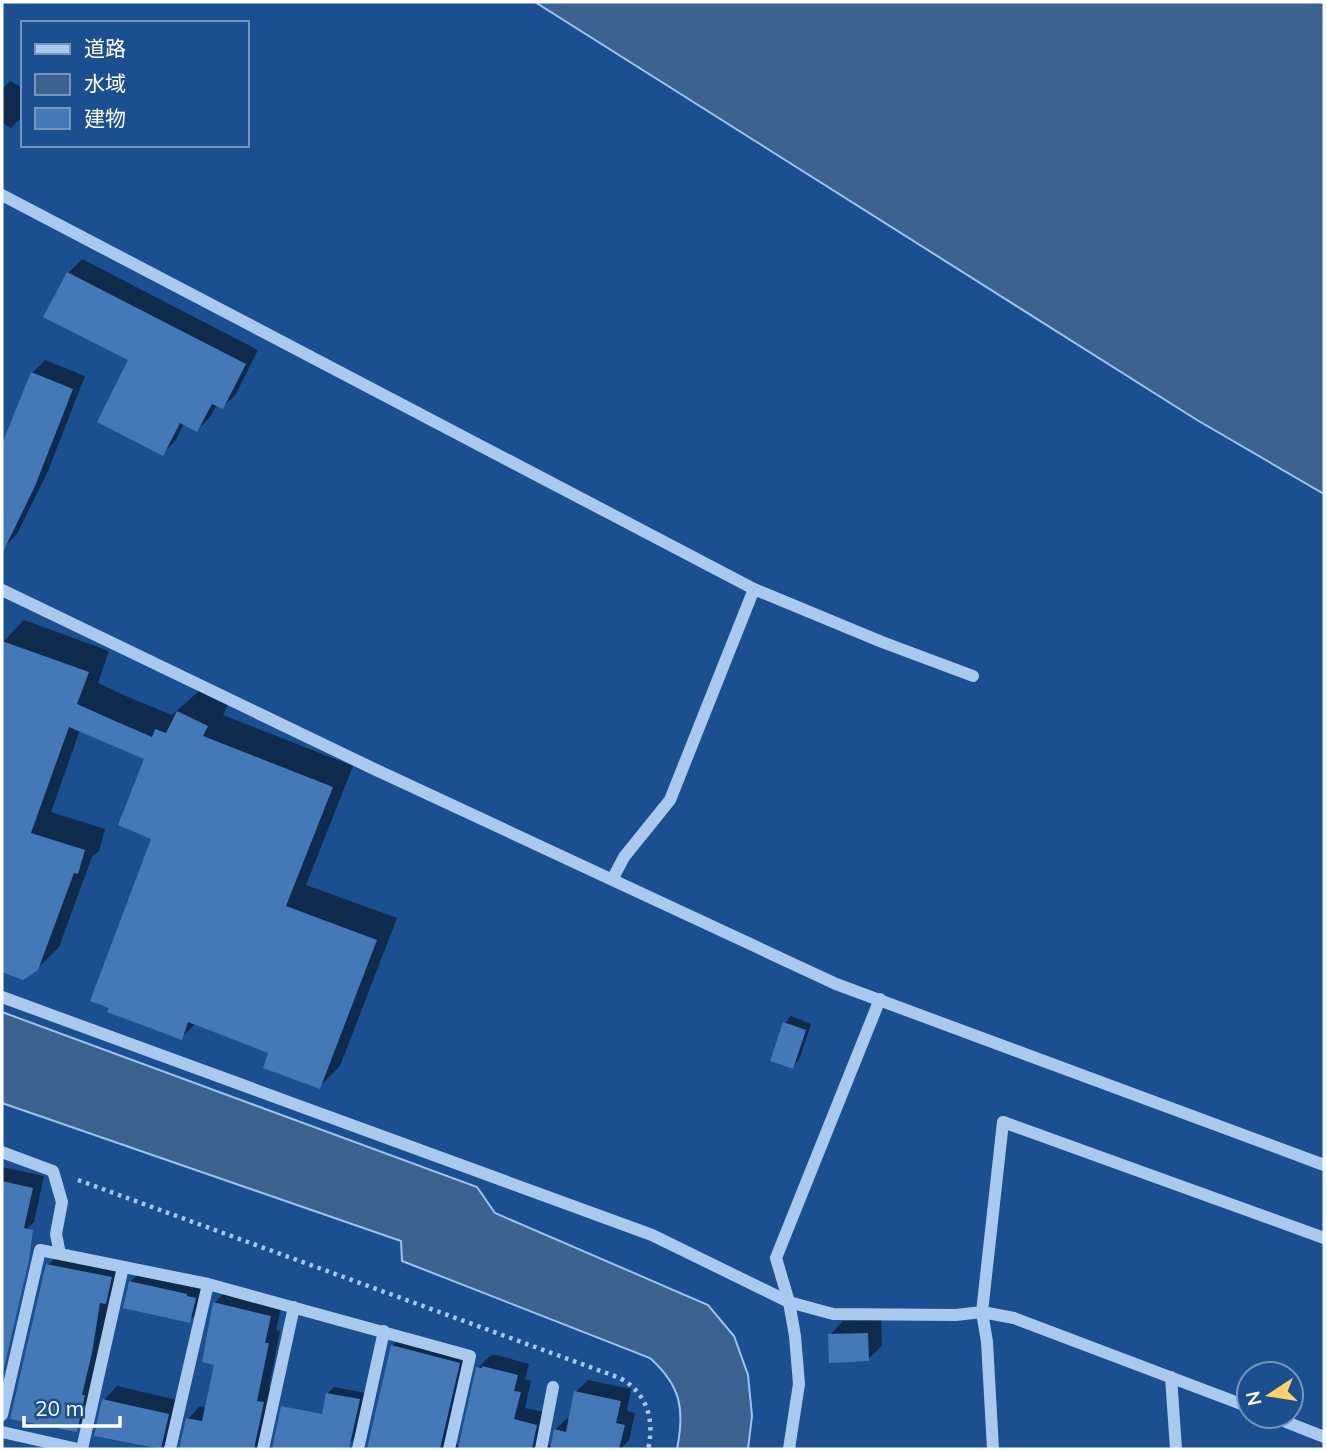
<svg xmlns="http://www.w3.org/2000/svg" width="1326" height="1451" font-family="Mulish,'Noto Sans JP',sans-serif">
<rect width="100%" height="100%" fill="#1b4f8f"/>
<path fill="#3c6290" stroke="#9cc4f0" stroke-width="2" d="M535 2H1324V494L1197 420Z
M2 1012 477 1187 495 1213 708 1305 734 1336 748 1375 752 1416 748 1449H677C685 1409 681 1386 650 1358L402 1261 401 1241 2 1103Z"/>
<path fill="#0007" d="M10 81 23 88V116L11 128 2 123V90Z
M82 259 258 350 236 394 223 407 217 404 210 417 197 430 184 423 176 440 162 454 131 360 46 317 68 273Z
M45 360 85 376 48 471 17 534 4 547 2 546V448L32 373Z
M24 620 109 651 98 683 128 697 172 715 199 691 228 705 223 715 353 766 306 885 397 918 340 1066 319 1087 271 1052 196 1023 181 1038 153 838 146 758 80 730 51 812 105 829 99 851 92 857 59 947 37 969 23 978 2 970V643Z
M791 1016 811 1024 799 1060 792 1067 785 1023Z
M2 1167 44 1176 34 1222 22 1234 15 1232 2 1289Z
M59 1254 122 1266 116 1291 109 1298 88 1419 76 1430 48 1265Z
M144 1268 208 1285 203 1308 189 1321 130 1282Z
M227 1291 282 1304 276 1330 280 1331 269 1388 274 1389 258 1449H180L188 1419 200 1406 206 1408 216 1363 214 1303Z
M881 1320 882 1346 868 1359 830 1335 843 1321Z
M404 1334 470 1351 452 1440 460 1448 478 1368 490 1356 496 1355 529 1364 525 1379 531 1381 525 1408 548 1413 544 1441 551 1447 555 1430 567 1418 570 1419 576 1392 588 1380 631 1389 627 1411 635 1413 629 1440 620 1449H369L392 1346Z
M117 1386 182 1401 175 1436 161 1449 96 1435 104 1400Z
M334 1387 365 1393 356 1437 349 1444 328 1393Z"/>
<path fill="#4478b7" d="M67 272 246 364 223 409 212 404 197 432 180 423 163 456 97 422 128 360 43 317Z
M31 372 73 389 35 486 2 554V444Z
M2 641 89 672 77 704 106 717 152 737 155 729 166 733 177 711 208 726 203 736 333 787 286 906 377 940 320 1089 263 1068 268 1053 188 1022 182 1040 107 1012 109 1008 90 1001 151 839 118 825 144 759 69 727 31 833 85 850 78 874 74 873 38 970 23 980 2 972Z
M783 1022 806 1030 793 1069 770 1061Z
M2 1181 33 1188 24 1228 33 1230 29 1260 2 1377Z
M46 1264 112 1277 106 1304 100 1303 92 1353 82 1395H85L77 1432 10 1419Z
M129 1281 187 1294V1296L196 1298 190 1323 123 1308Z
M213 1302 271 1316 265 1343H269L257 1401 264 1402 254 1449H179L186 1418 202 1421 214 1365 202 1362Z
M868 1333 869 1361 829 1363 828 1334Z
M391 1345 460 1363 440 1449H367Z
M482 1366 518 1375 514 1391 521 1392 514 1419 537 1425 532 1449H458L476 1367 482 1368Z
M574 1391 621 1401 616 1423 625 1425 619 1449H550L554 1429 566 1432Z
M326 1393 360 1399 349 1449H272L281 1406 322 1414Z
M102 1399 169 1414 161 1449 94 1436Z"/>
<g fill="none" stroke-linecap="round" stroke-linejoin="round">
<path stroke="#a9c9ee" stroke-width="4.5" stroke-dasharray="3.5 5" stroke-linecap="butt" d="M78 1180 620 1378C647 1393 655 1420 648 1449"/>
<path stroke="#a9c9ee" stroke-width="12" d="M2 195 754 589 882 642 973 676
M2 590 372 768 836 984 1324 1165
M612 880 624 857 670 800 754 589
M2 997 652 1235 789 1302 833 1314 956 1315 982 1312 1014 1318 1249 1407
M2 1152 53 1171 62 1202 56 1234 60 1254
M1171 1377 1176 1449
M2 1415 40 1250 208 1284 470 1356 449 1449
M1271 1416 1324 1437
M2 1432 78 1449
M82 1449 123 1267
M170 1449 208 1284
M263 1449 294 1307
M358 1449 384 1331
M541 1449 553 1387
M789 1449 799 1384 795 1336 789 1302 776 1258 880 999
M993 1449 987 1342 982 1312 1003 1122 1324 1238"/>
</g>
<rect width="1326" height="1451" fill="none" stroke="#ffffff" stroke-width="7"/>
<rect x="21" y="21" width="228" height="126" fill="#1b4f8f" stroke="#7695bc" stroke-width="2"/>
<rect x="35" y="44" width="35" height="10" fill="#a9c9ee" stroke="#7695bc" stroke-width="2"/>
<text x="84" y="56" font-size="21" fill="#ffffff">道路</text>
<rect x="35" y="74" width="35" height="21" fill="#3c6290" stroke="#7695bc" stroke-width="2"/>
<text x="84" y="91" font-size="21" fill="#ffffff">水域</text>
<rect x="35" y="108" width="35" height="21" fill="#4478b7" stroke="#7695bc" stroke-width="2"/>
<text x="84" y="126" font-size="21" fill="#ffffff">建物</text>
<g transform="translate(1270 1395) rotate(258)"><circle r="33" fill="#1b4f8f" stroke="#7695bc" stroke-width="2"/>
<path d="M0-5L12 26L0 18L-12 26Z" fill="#ffd166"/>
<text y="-10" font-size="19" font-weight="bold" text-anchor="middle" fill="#ffffff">N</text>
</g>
<path d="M24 1416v10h96v-10" fill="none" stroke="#ffffff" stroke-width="3.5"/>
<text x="35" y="1416" font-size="21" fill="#ffffff" stroke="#1b4f8f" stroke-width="5" paint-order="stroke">20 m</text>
</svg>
